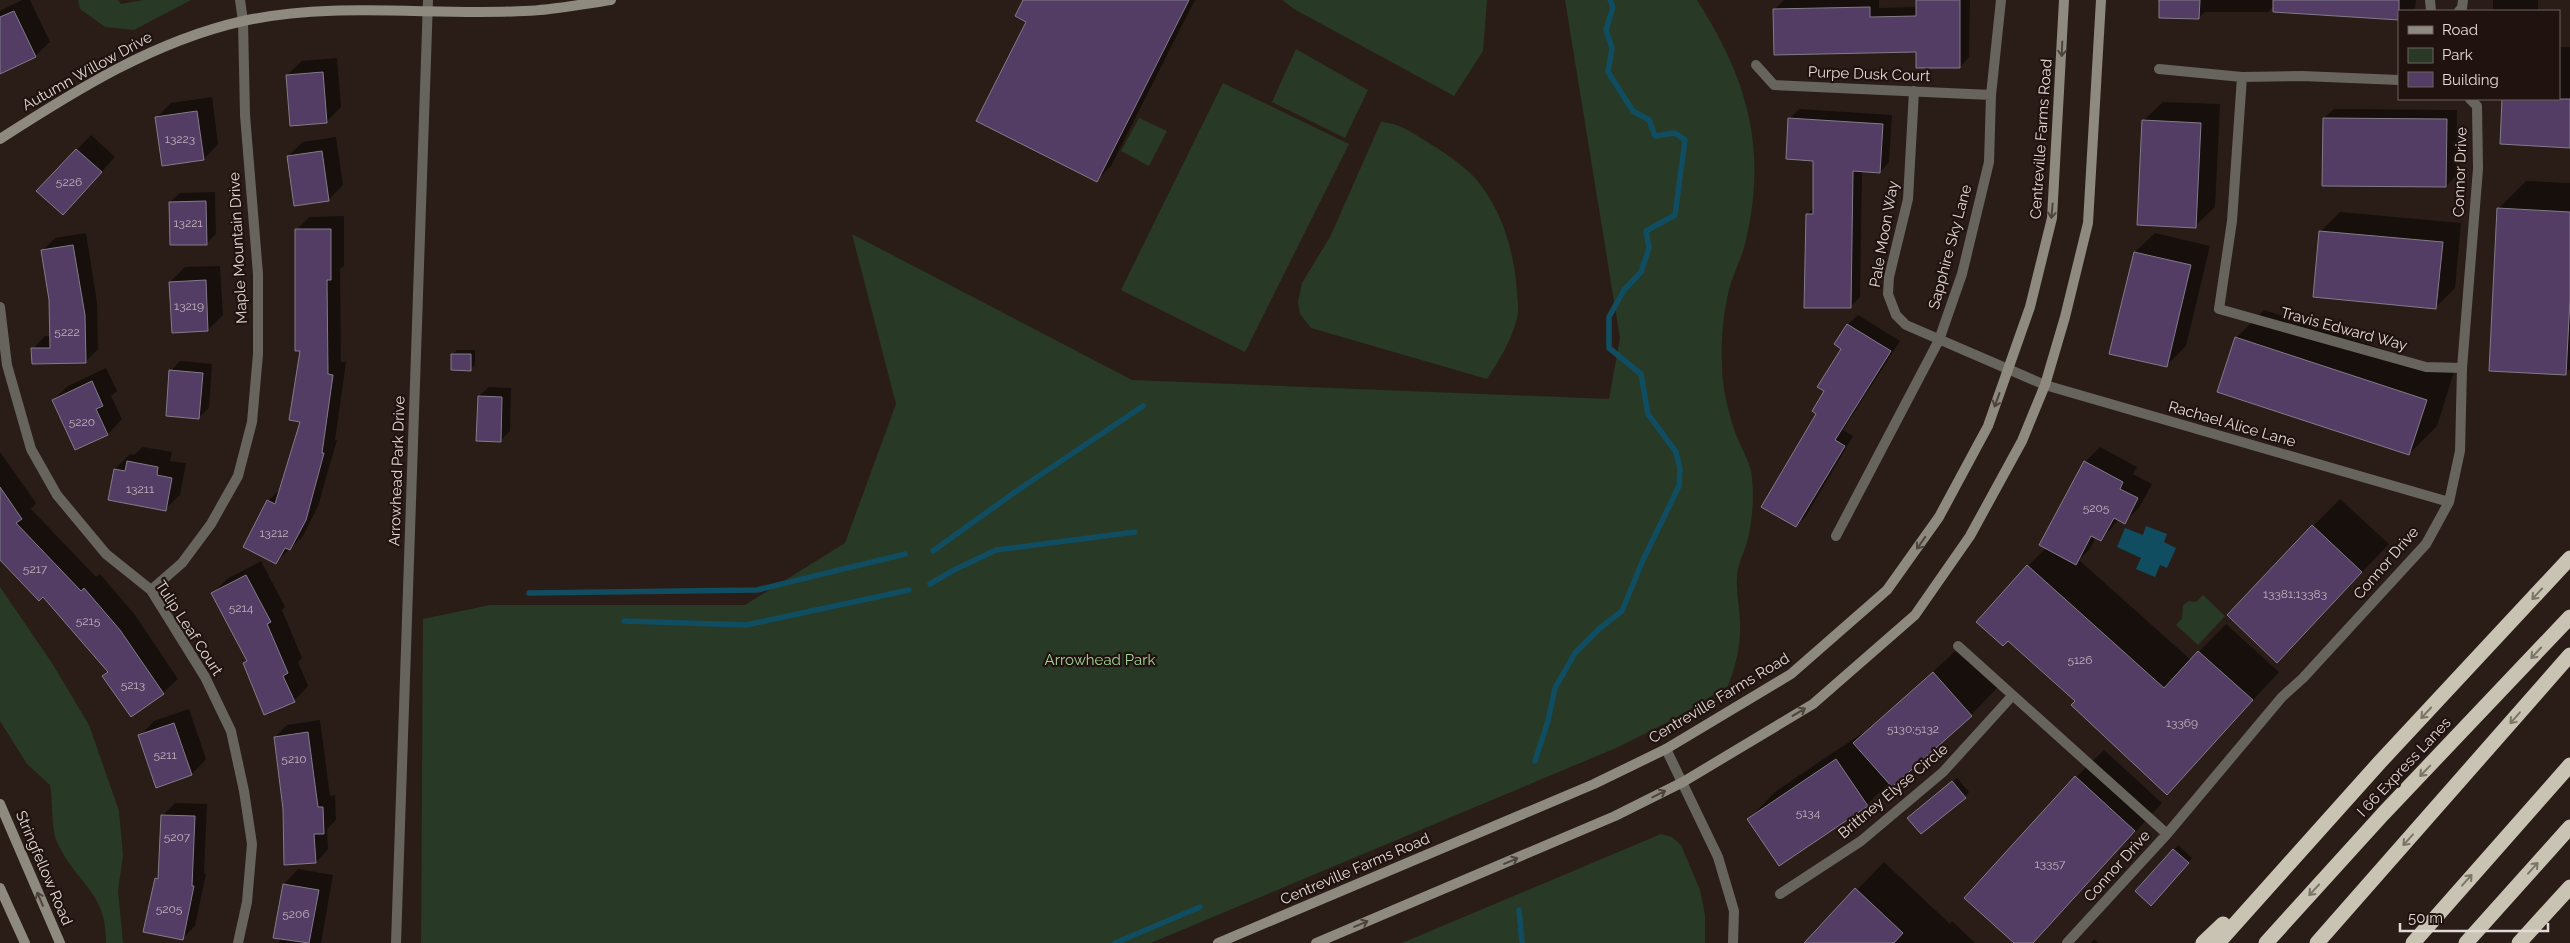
<svg xmlns="http://www.w3.org/2000/svg" width="2570" height="943" font-family="Raleway,sans-serif">
<rect width="100%" height="100%" fill="#2a1d18"/>
<path fill="#283926" d="M78 0H118L121 4 143 0H191L134 30 105 27 80 9Z
M1282 0H1487L1483 51 1454 96 1294 9Z
M1565 0H1697C1748 80 1768 149 1745 244 1741 260 1733 274 1729 290 1723 314 1721 340 1722 365 1722 387 1728 411 1735 432 1739 443 1746 455 1750 467 1755 487 1753 518 1748 538 1745 551 1737 565 1737 578 1736 593 1740 608 1740 623 1741 645 1736 665 1728 686L1674 719 1616 748 1151 943H421L423 619 490 605H745L845 543 896 404 852 234 1132 380 1609 399 1620 338Z
M1296 49 1368 90 1345 138 1272 102Z
M1223 83 1349 144 1245 352 1121 290Z
M1139 118 1167 131 1149 166 1121 151Z
M1381 122C1399 123 1411 132 1426 141 1443 152 1461 163 1475 178 1502 209 1514 251 1517 291 1517 298 1519 307 1518 314 1513 338 1500 359 1487 379L1311 328 1300 314 1298 302 1302 283 1330 237Z
M0 587 52 663 89 725 119 811 123 855 118 891 123 943H106C107 891 76 884 57 842 51 829 53 800 50 785L27 764 0 721Z
M2203 595 2225 616 2198 645 2176 625 2182 618 2183 605 2189 601 2196 602Z
M1661 834 1672 837 1681 845 1700 890 1705 915V943H1402Z"/>
<path fill="#104d61" d="M2146 526 2167 534 2164 542 2176 548 2167 568 2160 565 2155 577 2136 569 2141 558 2117 547 2125 528 2143 535Z"/>
<path fill="#0007" d="M22 0H30L50 42 35 56 0 68V11Z
M1024 0H1195L1111 166 1097 180 1028 21Z
M1784 0H1879V8L1917 7V0H1970L1969 57 1960 67 1917 50 1774 10Z
M2161 0H2278V2L2268 12H2205L2198 18Z
M2298 0H2416L2415 9 2399 11Z
M2493 0H2538V11H2493Z
M2559 47H2570V146L2501 143 2503 99H2559Z
M337 58 341 107 326 122 287 75 302 61Z
M212 97 218 144 204 159 156 118 171 103Z
M2163 102 2220 104 2215 207 2195 226 2143 121Z
M1799 109 1892 115 1889 162 1880 172 1862 171 1860 297 1850 307 1807 215 1814 207V159L1789 119Z
M2334 109 2457 110 2456 176 2446 186 2324 118Z
M91 135 115 157 77 199 38 191Z
M336 137 343 185 328 200 288 156 303 142Z
M2526 181 2570 183V369L2565 373 2499 208Z
M215 192 216 234 206 244 170 202 180 193Z
M2340 212 2461 223 2455 288 2436 307 2320 232Z
M344 216V266L340 269 341 362H346L335 440H337L318 506 303 536 276 562 268 501 281 488 301 421 296 230 309 217Z
M86 233 97 302 98 349 85 362 33 349 45 336H51L50 300 42 251 55 238Z
M2155 233 2210 246 2186 346 2166 366 2111 353 2135 252Z
M220 266 223 315 208 330 170 282 185 267Z
M2264 310 2454 372 2437 426 2409 454 2236 338Z
M1858 315 1900 341 1843 430 1853 436 1806 516 1796 526 1818 414 1843 349 1836 344 1848 324Z
M457 350H475V365L470 369 452 355Z
M180 361 212 364 209 408 199 417 171 371Z
M106 368 117 391 111 396 122 419 108 434 76 449 53 400 68 386Z
M489 387 511 388 510 431 500 441 479 396Z
M143 447 172 452 170 461 186 463 180 495 165 509 109 499 115 469 130 454 134 455Z
M2100 447 2137 467 2133 474 2152 484 2139 508 2124 522 2119 519 2101 540 2096 537 2090 549 2079 560 2191 660 2226 624 2279 672 2167 793 2077 701 2028 566 2046 548 2085 462Z
M0 452 36 503 31 509 96 577 100 574 135 615 178 679 163 693 109 671 0 547Z
M2340 499 2389 544 2277 661 2313 526Z
M261 561 285 607 282 610 302 658 298 662 308 686 294 701 244 664 248 660 213 593 227 579Z
M1961 646 1998 687 1971 715 1892 785 1890 782 1867 805 1749 819 1776 791 1864 732 1865 734Z
M189 709 206 759 192 774 157 786 140 736 154 721Z
M320 720 330 796 335 795 336 820 327 829 328 849 316 862 284 809 275 737 287 725Z
M2104 750 2162 803 2033 943H2016L2076 777Z
M1957 778 1969 792 1965 797 1914 814Z
M175 803 207 804 204 873 206 874 195 926 182 939 156 879 160 875 163 815Z
M2178 845 2192 858 2155 900 2137 891Z
M1884 862 1950 924 1952 921 1975 943H1806Z
M298 869 333 875 321 943H279L280 938 274 937 284 884Z
M2094 939 2099 943H2091Z"/>
<g fill="none" stroke-linecap="round" stroke-linejoin="round">
<path stroke="#104d61" stroke-width="5.5" d="M933 551 1015 492 1143 406
M930 584 954 570 996 550 1135 532
M529 593 757 590 905 554
M624 621 746 625 909 590
M1535 761 1548 721 1555 688 1575 653 1600 628 1622 611 1643 560 1679 486 1680 468 1676 452 1648 414 1641 374 1609 348V317L1624 290 1641 272 1649 248 1646 231 1675 215 1685 140 1675 133 1655 136 1649 120 1633 111 1608 72 1612 48 1606 30 1613 7 1610 0
M1519 910 1522 943
M1115 943 1200 907"/>
</g>
<path fill="#533d64" stroke="#827b89" d="M1023 0H1189L1097 182 976 121 1026 22 1015 16Z
M1916 0H1960V68H1916V52L1774 55 1773 9 1870 7V17L1916 16Z
M2159 0H2200L2199 19 2159 18Z
M2273 0H2399V20L2273 12Z
M14 11 36 57 0 74V17Z
M323 72 327 123 290 126 286 75Z
M2502 99H2570V148L2500 144Z
M197 111 204 160 162 166 155 117Z
M1788 118 1883 124 1880 173 1853 171 1851 308H1804L1806 214H1813V161L1786 159Z
M2323 118 2447 119 2446 187 2322 186Z
M2142 120 2201 123 2196 228 2137 225Z
M76 149 102 172 63 215 36 191Z
M322 151 329 201 294 206 287 156Z
M206 201 207 245H170L169 202Z
M2497 208 2570 212V299L2566 375 2489 371Z
M295 229H331V280H327L328 374 333 375 322 453H324L306 520 290 550 285 548 276 564 243 547 267 500 275 504 300 422 289 420 300 351H295Z
M2319 231 2443 242 2436 309 2313 297Z
M73 245 85 315 86 363 32 364 31 348H50L49 300 41 250Z
M2134 252 2191 265 2167 367 2109 354Z
M206 280 208 331 172 333 169 282Z
M1847 324 1891 351 1835 440 1845 446 1796 527 1761 507 1816 414 1812 411 1824 391 1817 387 1841 349 1834 344Z
M2235 337 2427 400 2409 455 2217 392Z
M451 354H471V371L451 370Z
M169 370 203 373 199 419 166 416Z
M92 381 103 406 96 409 108 435 75 450 52 400Z
M478 396 502 397 501 442 476 441Z
M127 461 158 467 157 475 172 478 166 511 108 500 114 469 125 471Z
M2084 461 2123 482 2120 489 2138 498 2125 524 2114 518 2101 541 2091 536 2076 565 2039 545Z
M0 487 22 519 16 523 81 591 84 588 120 630 164 694 131 717 102 676 108 672 43 597 39 601 0 560Z
M2312 525 2362 572 2277 663 2227 615Z
M2027 565 2164 688 2198 651 2253 700 2167 795 2071 705 2075 701 2008 641 2003 646 1976 622Z
M246 575 271 622 267 624 288 673 283 676 295 702 264 715 243 663 247 661 211 593Z
M1933 672 1972 716 1892 787 1853 743Z
M174 723 192 775 156 788 138 735Z
M308 732 318 807H323L324 834H314L316 863 284 865 283 809 274 737Z
M1836 759 1868 806 1779 866 1747 819Z
M2075 776 2135 831 2033 943H2014L1964 898Z
M1952 781 1966 798 1921 834 1907 818Z
M161 815 195 816 192 886H194L183 940 143 932 155 878 158 879Z
M2173 849 2189 863 2151 906 2135 891Z
M283 884 319 890 309 943 273 938Z
M1855 888 1903 933 1894 943H1804Z"/>
<g fill="none" stroke-linecap="round" stroke-linejoin="round">
<path stroke="#66645d" stroke-width="10" d="M2430 0 2431 11
M2459 11 2462 8 2463 0
M1756 65 1774 85 1991 95
M2159 69 2242 77 2302 76 2399 80
M2242 77 2232 221 2219 309 2426 367 2462 368
M1914 91 1908 199 1889 277 1888 294 1896 315 1906 325 2045 385 2449 502
M0 307 7 365 31 449 57 495 106 554 151 590 205 677 231 731 244 791 252 844 247 902 238 943
M1836 536 1939 340 1962 274 1989 162 1991 95 2001 0
M151 590 182 563 211 524 238 476 252 422 258 354V274L245 115 243 21 240 0
M1958 646 2167 834
M1666 749 1718 857 1734 911 1733 943
M1780 894 1861 841 1943 772 2012 696
M396 943 428 0
M2067 943 2167 834 2282 697 2303 678 2426 544 2449 502 2460 451 2462 368 2478 169 2477 106 2470 99"/>
<path stroke="#8e8a80" stroke-width="10" d="M0 139C76 90 154 41 243 21 336 1 431 16 525 11 554 10 583 4 611 0
M0 804 60 943
M0 888 25 943
M1218 943 1594 784 1666 749 1791 674 1887 590 1939 517 1988 426 2030 307 2052 218 2064 0
M1316 943 1615 816 1683 782 1813 704 1915 615 1970 536 2022 441 2045 385 2065 317 2088 223 2101 0"/>
<path stroke="#c9c3b3" stroke-width="15" d="M2203 943 2223 924
M2218 943 2380 762 2570 558
M2266 943 2383 814 2570 617
M2317 943 2570 655
M2413 943 2570 765
M2466 943 2570 827
M2519 943 2570 887"/>
</g>
<defs><path id="oneway-shaft" d="M-6 0H5M1.5-3L5.5 0L1.5 3" fill="none" stroke-width="1.6" stroke-linecap="round" stroke-linejoin="round" transform="scale(1.25)"/></defs>
<g stroke="#4c433c">
<use href="#oneway-shaft" transform="translate(2062 49) rotate(92)"/>
<use href="#oneway-shaft" transform="translate(2052 211) rotate(95)"/>
<use href="#oneway-shaft" transform="translate(1997 400) rotate(110)"/>
<use href="#oneway-shaft" transform="translate(1921 543) rotate(125)"/>
<use href="#oneway-shaft" transform="translate(1799 712) rotate(-31)"/>
<use href="#oneway-shaft" transform="translate(1659 794) rotate(-27)"/>
<use href="#oneway-shaft" transform="translate(1511 861) rotate(-23)"/>
<use href="#oneway-shaft" transform="translate(40 899) rotate(-113)"/>
<use href="#oneway-shaft" transform="translate(1361 924) rotate(-23)"/>
</g>
<g stroke="#7d7469">
<use href="#oneway-shaft" transform="translate(2537 594) rotate(133)"/>
<use href="#oneway-shaft" transform="translate(2536 653) rotate(133)"/>
<use href="#oneway-shaft" transform="translate(2426 713) rotate(133)"/>
<use href="#oneway-shaft" transform="translate(2515 718) rotate(131)"/>
<use href="#oneway-shaft" transform="translate(2425 771) rotate(134)"/>
<use href="#oneway-shaft" transform="translate(2408 840) rotate(132)"/>
<use href="#oneway-shaft" transform="translate(2533 868) rotate(-48)"/>
<use href="#oneway-shaft" transform="translate(2467 880) rotate(-48)"/>
<use href="#oneway-shaft" transform="translate(2314 890) rotate(133)"/>
</g>
<g text-anchor="middle" stroke-width="4.5" stroke-linejoin="round" paint-order="stroke">
<g font-size="12" fill="#bfb2ba">
<text x="180" y="143">13223</text>
<text x="69" y="186">5226</text>
<text x="188" y="227">13221</text>
<text x="189" y="310">13219</text>
<text x="67" y="336">5222</text>
<text x="82" y="426">5220</text>
<text x="140" y="493">13211</text>
<text x="2096" y="512">5205</text>
<text x="274" y="537">13212</text>
<text x="35" y="573">5217</text>
<text x="2295" y="598">13381;13383</text>
<text x="241" y="612">5214</text>
<text x="88" y="625">5215</text>
<text x="2080" y="664">5126</text>
<text x="133" y="689">5213</text>
<text x="2182" y="727">13369</text>
<text x="1913" y="733">5130;5132</text>
<text x="165" y="759">5211</text>
<text x="294" y="763">5210</text>
<text x="1808" y="817">5134</text>
<text x="177" y="841">5207</text>
<text x="2050" y="868">13357</text>
<text x="169" y="913">5205</text>
<text x="296" y="918">5206</text>
</g>
<g font-size="15" fill="#e3d9d6" stroke="#20130f">
<text transform="translate(87 71) rotate(-29)" y="5">Autumn Willow Drive</text>
<text transform="translate(1869 74) rotate(2)" y="5">Purpe Dusk Court</text>
<text transform="translate(2041 139) rotate(-86)" y="5">Centreville Farms Road</text>
<text transform="translate(2460 172) rotate(-88)" y="5">Connor Drive</text>
<text transform="translate(1884 234) rotate(-80)" y="5">Pale Moon Way</text>
<text transform="translate(1950 247) rotate(-75)" y="5">Sapphire Sky Lane</text>
<text transform="translate(238 248) rotate(-93)" y="5">Maple Mountain Drive</text>
<text transform="translate(2344 329) rotate(15)" y="5">Travis Edward Way</text>
<text transform="translate(2232 424) rotate(16)" y="5">Rachael Alice Lane</text>
<text transform="translate(397 471) rotate(-88)" y="5">Arrowhead Park Drive</text>
<text transform="translate(2386 563) rotate(-49)" y="5">Connor Drive</text>
<text transform="translate(189 628) rotate(57)" y="5">Tulip Leaf Court</text>
<text transform="translate(1719 698) rotate(-31)" y="5">Centreville Farms Road</text>
<text transform="translate(2404 767) rotate(-47)" y="5">I 66 Express Lanes</text>
<text transform="translate(1893 791) rotate(-40)" y="5">Brittney Elyse Circle</text>
<text transform="translate(2117 866) rotate(-48)" y="5">Connor Drive</text>
<text transform="translate(44 868) rotate(67)" y="5">Stringfellow Road</text>
<text transform="translate(1355 869) rotate(-23)" y="5">Centreville Farms Road</text>
</g>
<g font-size="15" fill="#a0d59a" stroke="#20130f">
<text x="1100" y="665">Arrowhead Park</text>
</g>
</g>
<rect x="2398" y="10" width="162" height="90" fill="#20130f" stroke="#6e625f"/>
<rect x="2408" y="26" width="25" height="8" fill="#8e8a80" stroke="#6e625f"/>
<text x="2442" y="35" font-size="15" fill="#e3d9d6">Road</text>
<rect x="2408" y="48" width="25" height="15" fill="#283926" stroke="#6e625f"/>
<text x="2442" y="60" font-size="15" fill="#e3d9d6">Park</text>
<rect x="2408" y="72" width="25" height="15" fill="#533d64" stroke="#6e625f"/>
<text x="2442" y="85" font-size="15" fill="#e3d9d6">Building</text>
<path d="M2400 923v8h148v-8" fill="none" stroke="#e3d9d6" stroke-width="2.5"/>
<text x="2408" y="923" font-size="15" fill="#e3d9d6" stroke="#20130f" stroke-width="4" paint-order="stroke">50 m</text>
</svg>
